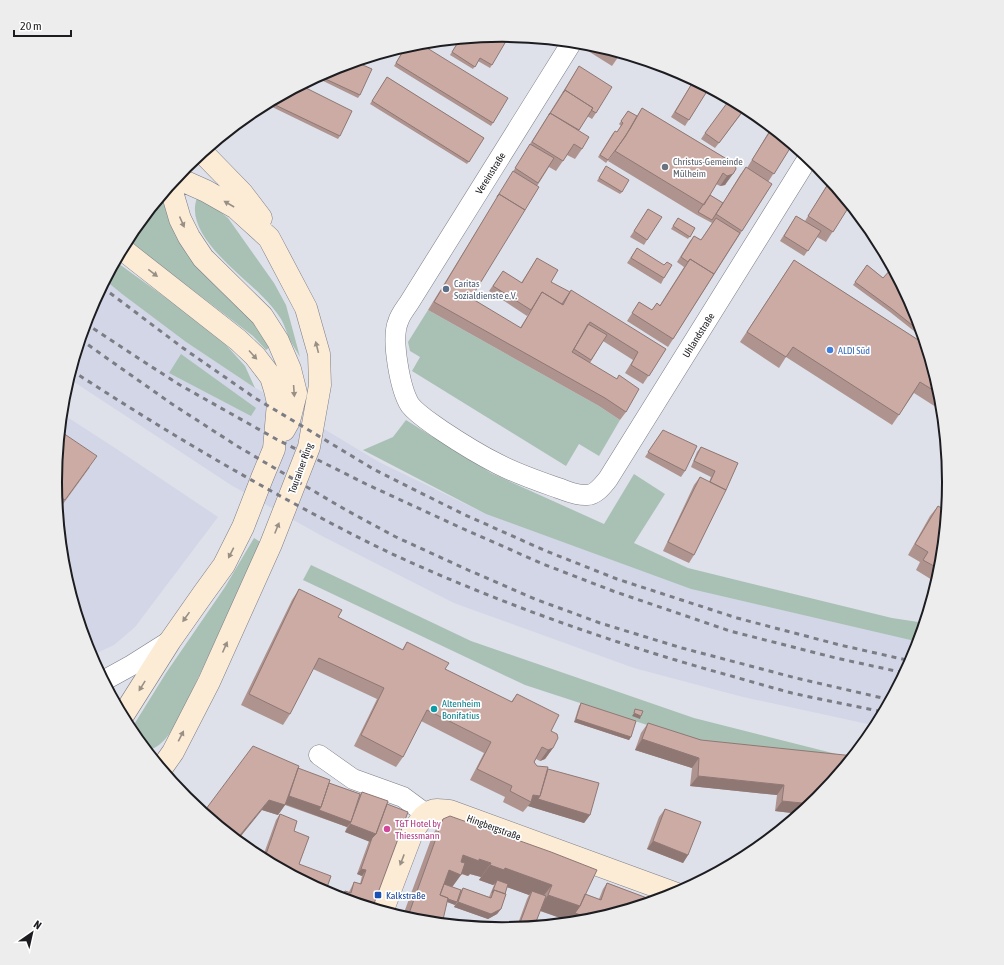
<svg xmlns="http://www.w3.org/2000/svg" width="1004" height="965" font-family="'Asap Condensed',sans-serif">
<rect width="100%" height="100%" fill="#dee0ea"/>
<path fill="#d2d6e7" d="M105 280 122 294 186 342 249 384 379 462 486 514 691 589 919 642 915 654 877 726 743 697 634 668 454 603 322 536 231 485 68 378 89 311Z
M61 413 118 450 218 517 135 627 114 645 90 656 63 570 55 482Z"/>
<path fill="#a9c1b4" d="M197 198 214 207 228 218 274 283 286 305 300 357C296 350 291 343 288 336 286 330 284 324 281 319 276 311 270 304 263 297 242 275 183 234 197 198Z
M158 200 171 206 273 345 266 350 253 336 127 240 130 234Z
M115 261 209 329 227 346 245 366 255 388 186 342 122 294 105 280Z
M428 310 599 406 620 420 599 456 579 444 566 466 412 371 420 357 410 351 408 342Z
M181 354 256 408 251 416 169 373Z
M406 420 491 473 604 524 634 474 665 494 634 543 688 568 892 618 925 623 919 642 691 589 486 514 363 450 393 437Z
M254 538 262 543 179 718C171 732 163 747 146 751L130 731 166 673 225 587Z
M311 565 471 641 694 718 852 758 696 741 525 685 303 580Z"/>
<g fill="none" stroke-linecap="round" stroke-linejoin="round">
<defs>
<path id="street" d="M572 42 409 303C405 309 400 315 398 322 391 339 400 389 410 405 418 415 430 422 441 430 459 442 478 454 498 464 517 474 538 481 558 488 567 491 577 496 587 495 596 495 603 485 608 479L808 158
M103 681 132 665 170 641
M319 755 353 779 403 797 426 814"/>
<path id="secondary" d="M202 152 242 193 261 218
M170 185 180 219 189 237 203 258 262 316 278 341 290 369 296 393 289 421 284 430
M122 249 238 340 255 356 271 377 275 390 278 403 274 449 262 478 243 527 224 565 203 594 170 641 122 717
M161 769 173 752 209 682 271 544 309 447 320 385 319 354 306 308 269 238 236 208 206 191 188 183 175 179
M382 912 412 833C418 824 425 810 437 810 442 810 446 811 450 811L677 894"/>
</defs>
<use href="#street" stroke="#7b7d86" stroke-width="21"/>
<use href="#secondary" stroke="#7b7d86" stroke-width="23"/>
<use href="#street" stroke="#fff" stroke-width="20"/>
<use href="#secondary" stroke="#fcecd6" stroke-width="22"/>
<path stroke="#7c7d84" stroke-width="3" stroke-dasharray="5 5" stroke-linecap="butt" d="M102 287 183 348 255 398 312 432 375 470 463 514 546 551 617 579 737 618 840 645 911 661
M85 323 138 358 180 385 276 439 366 484 457 526 543 564 613 591 730 631 836 658 905 673
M80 339 108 359 172 404 237 446 346 510 396 537 468 570 535 599 600 623 682 648 796 678 891 700
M71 370C137 413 204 454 273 492 311 513 349 533 388 552 496 602 609 642 724 674 746 680 769 687 792 693 823 700 854 706 884 712"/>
</g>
<path fill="#af938e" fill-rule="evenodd" d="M509 36 490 68 478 61 473 69 450 55 460 39 474 40Z
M592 44 621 53 612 66 588 51Z
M406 46 508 98 491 126 394 66Z
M579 66 596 113 592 119 587 116 579 130 582 149 575 159 567 155 556 171 549 167 537 186 471 298 520 328 530 312 527 316 489 291 503 271 521 283 537 258 551 282 666 349 643 384 625 373 633 360 603 341 590 363 626 412 620 420 599 406 428 310 525 152Z
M331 69 360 95 358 98 315 77Z
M387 77 484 138 467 164 370 104Z
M694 80 709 88 685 126 671 117Z
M300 85 340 136 338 139 266 104Z
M642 108 735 164 725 185 720 186 716 184 710 195 723 203 740 175 746 167 747 168 771 128 792 145 768 182 772 184 668 347 627 321 639 302 652 310 657 303 660 305 684 267 677 262 690 241 694 236 701 240 712 223 697 215 608 161 623 139 606 163 598 157 613 133 617 132 621 126 619 124 628 111 637 116Z
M746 108 715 148 701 139 705 133Z
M604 169 622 192 620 194 597 181Z
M830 180 850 205 826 242 817 237 804 256 780 241 796 216 805 221Z
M648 209 647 240 644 245 630 237Z
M678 218 695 228 688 239 671 229Z
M637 248 664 278 661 284 627 263Z
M794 260 926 345 941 395 942 405 939 409 914 393 892 425 786 357 779 368 740 342Z
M867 265 903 294 916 311 924 339 890 312 853 285Z
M663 430 685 471 681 477 645 457Z
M701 447 738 463 694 555 689 563 663 551 694 485 700 477 709 482 711 477 691 467 697 452Z
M90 467 58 511H57L54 482Z
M938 506 941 570 937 583 916 570 920 562 908 555 930 516Z
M299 589 338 617 402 650 407 642 445 669 511 702 517 694 551 731 553 748 545 759 540 761 536 759 534 762 537 766 547 769 590 815 584 823 528 806 523 812 503 802 505 797 470 780 484 753 421 721 403 757 396 767 354 746 377 699 313 669 290 714 283 725 241 705 292 600Z
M581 703 631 737 629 740 574 722 579 706Z
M648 723 818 799 800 814 775 811 777 795 690 786 692 768 635 750 641 733Z
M298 768 329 783 360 794 362 792 387 804 372 909 340 899 341 896 345 891 349 892 354 882 360 884 362 876 357 874 369 841 345 832 347 827 285 805 278 815 262 810Z
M665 809 688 855 683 863 647 849 659 817Z
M280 814 294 831 299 864 325 893 262 859 276 820Z
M443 819 585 894 599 899 603 889 607 883 655 901 571 919 569 921 540 911 534 927 516 929 527 899 529 895 507 887 501 909 497 914 488 919 454 907 455 905 447 902 414 921 402 918 433 834ZM461 874 468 876 470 874 481 877 479 880 493 885H494L489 897 463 888 461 890 452 887Z
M760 843 763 845 754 852V851Z"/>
<path fill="#8f7874" d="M733 174 725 185 720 186 727 176Z
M634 713 641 716 640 719 632 716Z
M576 719 631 737 629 740 574 722Z
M642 739 699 758 692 768 635 750Z
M553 748 545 759 540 761 548 750Z
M698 776 784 785 777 795 690 786Z
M288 795 321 807 351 822 347 827 282 803Z
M533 795 540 796 590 815 584 823 528 806 531 802Z
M269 800 285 805 278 815 262 810 237 841 236 840Z
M782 801 812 804 800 814 775 811Z
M350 824 376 834 370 842 345 832Z
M653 841 688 855 683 863 647 849Z
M463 855 479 859 491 863 481 877 470 874 468 876 453 870Z
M490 865 505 868 552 885 541 899 532 891 529 895 495 883 496 882 493 885 479 880Z
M361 869 366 870 362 876 357 874Z
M449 870 461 875 450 890 440 886Z
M437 894 457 902 455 905 435 897Z
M548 895 580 906 594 920 589 921 581 922 571 919 569 921 538 910Z
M458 902 501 909 497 914 488 919 454 907Z
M598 914 605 917 595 920Z"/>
<path fill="#ccaba5" stroke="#8f7874" d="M502 35 509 36 492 65 480 58 475 67 452 52 460 39 471 38 474 40 475 38Z
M419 43 508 98 493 123 396 63 406 46 415 44Z
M612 50 621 53 619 55Z
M356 62 372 69 360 95 319 76 331 69Z
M579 66 612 87 596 113 591 110 593 108 565 90 563 93Z
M387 77 484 138 469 162 372 101Z
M694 80 709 88 689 120 675 112Z
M300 85 352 111 340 136 269 102Z
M565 90 593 108 579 130 550 113 549 115Z
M730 99 745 108 719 143 705 133Z
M642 108 735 164 736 169 733 174 727 176 723 173 704 205 615 151 630 129Z
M628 111 637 116 625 137 608 160 600 155 615 131 617 132 623 123 621 121Z
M550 113 589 137 582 149 574 144 563 161 532 142Z
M772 128 792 145 774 174 752 160Z
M530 144 554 158 538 183 515 168Z
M606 166 629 180 622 192 599 178Z
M746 167 772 184 742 231 716 214Z
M513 171 539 187 525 210 499 194 497 197Z
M830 181 850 205 833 232 808 216Z
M499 194 525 210 471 298 521 328 542 292 563 305 571 290 666 349 649 376 631 365 638 352 590 322 572 352 617 379 619 375 639 389 626 412 605 398 434 302Z
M710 195 723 203 712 220 698 212Z
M648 209 662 217 647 240 634 231Z
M796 216 821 231 808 251 784 236Z
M678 218 695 228 690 237 673 226Z
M716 218 740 233 714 274 690 259 688 262 681 257 694 236 701 240Z
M637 248 664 265 667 262 672 265 664 278 631 258Z
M537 258 558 270 551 282 570 292 562 304 542 292 531 310 493 286 503 271 522 283Z
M690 259 714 274 673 339 632 313 639 302 652 310 657 303 660 306Z
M794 260 926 345 941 395 920 382 899 415 793 347 786 357 747 332Z
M867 265 883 278 892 268 905 292 903 294 909 299 916 311 922 333 892 309 855 282Z
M588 324 607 335 591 360 574 349Z
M61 418 65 421 60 428Z
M663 430 697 446 685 471 648 452Z
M60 431 97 456 65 500 56 494 54 482Z
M701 447 738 463 726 490 710 482 715 471 694 461Z
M700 477 726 490 694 555 668 542Z
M938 506 947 511 941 570 923 560 928 552 915 544Z
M299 589 342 610 338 617 403 650 407 642 449 663 445 669 512 702 517 694 559 715 551 731 557 734 558 738 553 748 548 750 542 747 534 762 537 766 548 767 540 796 533 795 531 802 510 791 512 786 477 769 491 742 427 710 403 757 361 735 384 688 319 658 290 714 249 694Z
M581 703 636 721 631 737 576 719Z
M635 709 643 711 641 716 634 713Z
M648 723 701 740 854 756 818 799 812 804 782 801 784 785 698 776 699 758 642 739Z
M253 746 299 766 285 805 269 800 236 840 203 813Z
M298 768 330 780 321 807 289 796Z
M548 769 599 783 590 815 538 799 540 796Z
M329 783 360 794 351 822 319 810 321 807Z
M362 792 388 801 376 834 350 824Z
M387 804 408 812 372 909 342 899 345 891 351 893 354 882 361 884 366 870 361 869 372 838 376 834Z
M665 809 701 822 688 855 653 841Z
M280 814 297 821 294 831 309 837 299 864 331 876 325 893 264 860Z
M450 816 551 852 597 870 580 906 548 895 552 885 505 868 504 870 490 865 491 863 479 859V861L463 855 461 862 465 863 461 875 449 870 440 895 448 898 442 924 414 921 407 919 443 819Z
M760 843 763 845 758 849Z
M497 880 508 884 505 894 494 890 492 893Z
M607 883 655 901 605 917 598 914 595 920H594L575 913 580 906 585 894 601 900Z
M444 884 461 890 457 902 448 899V898L440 895Z
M463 888 491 898 494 890 506 894 501 909 491 914 458 902Z
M532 891 546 896 534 927 518 928Z"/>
<defs><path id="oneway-solid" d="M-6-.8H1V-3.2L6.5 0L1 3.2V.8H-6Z"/></defs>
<g fill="#988f85">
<use href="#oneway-solid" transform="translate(229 204) rotate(-150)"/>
<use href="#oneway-solid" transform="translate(182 222) rotate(66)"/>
<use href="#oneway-solid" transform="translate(153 273) rotate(38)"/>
<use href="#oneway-solid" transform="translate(317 347) rotate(-104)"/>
<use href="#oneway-solid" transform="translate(253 355) rotate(48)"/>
<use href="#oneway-solid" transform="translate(294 391) rotate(86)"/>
<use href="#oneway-solid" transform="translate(277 528) rotate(-68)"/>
<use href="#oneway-solid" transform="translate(231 553) rotate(117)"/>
<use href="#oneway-solid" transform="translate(186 617) rotate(125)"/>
<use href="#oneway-solid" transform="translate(225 647) rotate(-66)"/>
<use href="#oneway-solid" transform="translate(142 686) rotate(122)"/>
<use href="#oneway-solid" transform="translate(181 736) rotate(-63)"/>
<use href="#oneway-solid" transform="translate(402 860) rotate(111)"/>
</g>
<circle fill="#6b7280" stroke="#fff" stroke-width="1.5" cx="665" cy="167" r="4"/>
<circle fill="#5c6f8a" stroke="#fff" stroke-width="1.5" cx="446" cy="289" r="4"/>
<circle fill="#3f7fe0" stroke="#fff" stroke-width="1.5" cx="830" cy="350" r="4"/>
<circle fill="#0f9aa8" stroke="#fff" stroke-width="1.5" cx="434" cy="709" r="4"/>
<circle fill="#d1479c" stroke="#fff" stroke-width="1.5" cx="387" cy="829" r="4"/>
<rect fill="#1a4fb4" stroke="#fff" stroke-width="1.5" x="374" y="891" width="8" height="8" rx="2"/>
<g text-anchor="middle" stroke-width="3.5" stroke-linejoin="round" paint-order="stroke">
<g font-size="10" fill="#5b616d" stroke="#fff" text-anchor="start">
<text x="673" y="165">Christus-Gemeinde<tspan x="673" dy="12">Mülheim</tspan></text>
</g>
<g font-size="10" fill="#1d1d21" stroke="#fff">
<text transform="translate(490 173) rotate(-58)" y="4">Vereinstraße</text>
<text transform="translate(698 335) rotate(-58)" y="4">Uhlandstraße</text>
<text transform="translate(300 468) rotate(-70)" y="4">Tourainer Ring</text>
<text transform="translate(494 827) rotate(20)" y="4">Hingbergstraße</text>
</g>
<g font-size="10" fill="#4e5e75" stroke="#fff" text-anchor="start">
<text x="454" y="287">Caritas<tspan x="454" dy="12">Sozialdienste e.V.</tspan></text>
</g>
<g font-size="10" fill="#366cbe" stroke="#fff" text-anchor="start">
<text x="838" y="354">ALDI Süd</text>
</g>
<g font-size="10" fill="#0d838f" stroke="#fff" text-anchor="start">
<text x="442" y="707">Altenheim<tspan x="442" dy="12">Bonifatius</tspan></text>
</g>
<g font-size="10" fill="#b23c85" stroke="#fff" text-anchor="start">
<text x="395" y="827">T&amp;T Hotel by<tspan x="395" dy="12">Thiessmann</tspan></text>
</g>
<g font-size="10" fill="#164399" stroke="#fff" text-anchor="start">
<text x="386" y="899">Kalkstraße</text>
</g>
</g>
<path d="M0 0H1004V965H0ZM62 482a440 440 0 1 1 880 0a440 440 0 1 1-880 0Z" fill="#ededed" fill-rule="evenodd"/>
<path fill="none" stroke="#1d1d21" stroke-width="2" d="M62 482a440 440 0 1 1 880 0a440 440 0 1 1-880 0Z"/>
<g transform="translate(32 933) rotate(34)" stroke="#ffffff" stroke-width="3" paint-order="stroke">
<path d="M0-3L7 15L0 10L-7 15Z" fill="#1d1d21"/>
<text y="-6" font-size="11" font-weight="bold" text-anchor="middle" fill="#1d1d21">N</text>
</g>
<path d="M14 30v6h57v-6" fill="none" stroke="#1d1d21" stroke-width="2"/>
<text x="20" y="30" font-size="12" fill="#1d1d21" stroke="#ffffff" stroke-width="3" paint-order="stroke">20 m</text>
</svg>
